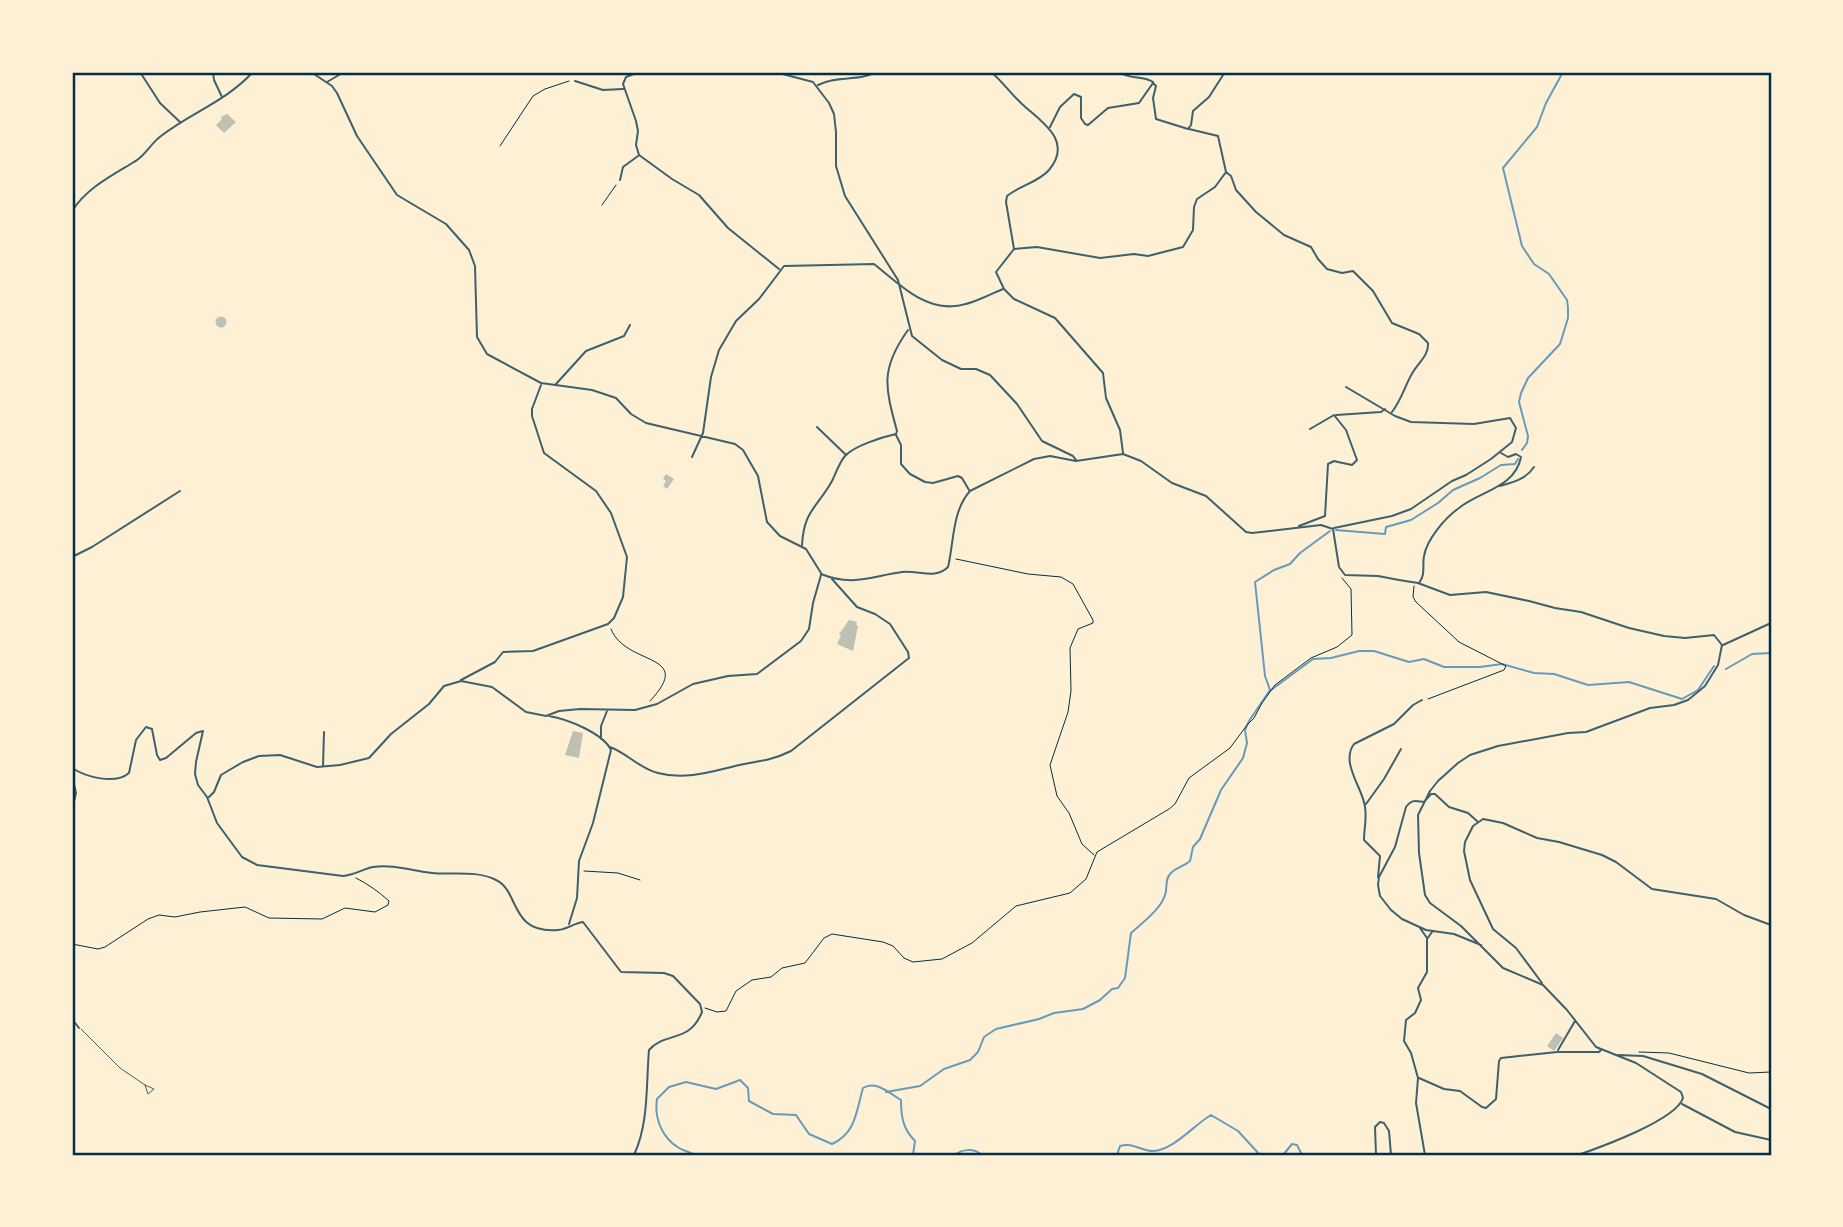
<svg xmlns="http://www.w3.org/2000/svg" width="1843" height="1227" font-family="'Varela Round',sans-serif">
<rect width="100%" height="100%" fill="#fdf0d5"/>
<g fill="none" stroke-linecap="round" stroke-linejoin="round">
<path stroke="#669bbc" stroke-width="2" d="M1522 450 1527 443 1528 436 1519 402 1521 393 1528 378 1560 344 1568 318V308L1567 300 1549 274 1534 264 1522 246 1503 168 1537 127 1546 103 1563 72
M1336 530 1385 534 1386 527 1411 520 1438 503 1453 490 1480 478 1501 465 1515 464 1518 459
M1726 669 1752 654 1771 653
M1271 690 1313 659 1331 658 1359 651H1374L1409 662 1424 659 1444 667H1480L1502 664 1534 673 1554 674 1588 685 1629 682 1682 699 1698 690 1714 666
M886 1092 920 1086 944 1069 970 1060 978 1052 984 1037 996 1029 1039 1019 1054 1013 1083 1009 1100 1000 1112 989 1118 988 1125 978 1131 933C1142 923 1161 909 1165 895 1168 887 1164 880 1171 873 1176 868 1184 866 1190 861L1193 847 1200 839 1221 790 1243 758 1247 743 1245 730 1249 721 1270 690 1265 676 1255 582 1274 570 1290 564 1300 553 1330 531
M695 1155C690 1152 684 1151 679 1148 662 1138 654 1118 657 1099L669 1087 686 1082 716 1089 740 1080 748 1088 749 1101 773 1114 796 1115 809 1134 832 1144C856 1133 856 1112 863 1088 876 1080 889 1093 901 1100 901 1117 903 1129 915 1141L913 1155
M954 1155C963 1149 974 1148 982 1155
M1085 1155H1098
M1117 1155 1120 1146C1133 1142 1141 1151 1153 1151 1174 1150 1195 1124 1211 1115L1238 1131 1260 1155
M1283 1155 1292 1144 1297 1145 1302 1155"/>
</g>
<path fill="#bec0b2" d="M227 114 236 122 224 133 216 125 222 119 221 117Z
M215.5 322a5.5 5.5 0 1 1 11 0a5.5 5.5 0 1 1-11 0Z
M666 474 674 479 667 489 663 486 666 481 663 479Z
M849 620 857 622 856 625 858 626 853 651 837 644 841 635 839 634Z
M573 731 583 733 579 758 565 755Z
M1556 1033 1563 1038 1554 1051 1547 1046Z"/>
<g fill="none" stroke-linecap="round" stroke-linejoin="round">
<path stroke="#003049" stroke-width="1" d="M500 146 533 96 545 89 569 81
M602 205 616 185
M956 559 1028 574 1061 577 1073 584 1093 620V623L1078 629 1070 648 1071 691 1068 712 1050 765 1057 796 1069 813 1082 844 1094 855
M1414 586 1413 597 1416 602 1459 642 1506 666 1504 670 1428 699
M611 629C626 667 696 652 650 701
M584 871 618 873 640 880
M72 944 98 949 105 947 148 919 159 915 175 917 200 912 245 907 269 918 322 919 345 908 375 912 388 905 389 901C379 892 368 884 356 878
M705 1008 717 1012 726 1011 736 991 752 980 771 977 782 968 805 963 824 938 832 934 883 942 893 946 904 958 913 962 942 959 972 943 1016 906 1070 893 1086 879 1097 852 1169 809 1175 804 1189 778 1230 748 1247 725 1254 718 1262 703 1275 685 1311 658 1337 647 1352 635 1351 589 1342 578
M1639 1052 1669 1053 1749 1073 1771 1072"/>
<path stroke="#3f606c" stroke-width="1" d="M81 1029 120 1068 145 1085 148 1094 154 1089 145 1085"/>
<path stroke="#3f606c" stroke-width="2" d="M140 72 160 103 180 122
M213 72 214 80 222 97
M311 72 332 86 337 93 357 136 397 195 446 224 469 250 475 266 477 337 487 354 541 383 592 390 616 398 631 414 646 423 735 444 743 450 758 476 767 522 780 536 806 549 821 573
M639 72 626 77 623 84 636 121 638 131 636 145 639 155 672 179 699 195 728 228 779 269
M775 72 813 82 829 103 834 114 836 132V166L845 196 898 280 912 336 942 360 961 369H976L990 375 1017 404 1042 441 1073 456 1076 460
M991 72C1003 82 1011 94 1022 104 1040 121 1074 140 1049 170 1039 182 1019 186 1007 196L1006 202 1014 249 996 272 1004 289 1014 299 1055 318 1103 373 1106 398 1120 430 1123 453
M1119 72C1129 80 1144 75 1153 82
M575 81 603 90 623 89
M327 82 344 72
M818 85C837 75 859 82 876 72
M1050 127 1060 107 1074 94 1081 97V118L1085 124 1088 125 1108 108 1139 103 1153 83 1156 86 1153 98 1156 119 1188 129 1191 125 1193 111 1209 97 1225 72
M72 128 74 132 72 140
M1226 172 1231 176 1236 190 1256 212 1284 235 1311 247 1318 259 1327 269 1342 273 1353 271 1373 291 1392 323 1419 334 1428 343C1429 355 1419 362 1413 372 1405 385 1402 399 1392 412
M620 180 623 167 638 156
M72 211C87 188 111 176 134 162 145 156 151 143 161 136 192 112 225 102 253 72
M1014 249 1037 247 1100 258 1134 254 1148 256 1183 247 1193 230 1194 207 1197 199 1215 187 1226 172 1218 136 1189 129
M556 384 586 351 624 336 630 325
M1336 415 1381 412 1385 409
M817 427 845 454
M1310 429 1334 415 1346 430 1357 460 1352 465 1338 462
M896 435 901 445V464L910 474 925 482 933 483 958 476 962 478 969 490
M692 457 703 433 711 377 719 350 736 321 759 299 784 266 874 264C897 282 923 310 955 306 971 305 988 295 1003 289
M1500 486C1514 482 1526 479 1534 467
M1299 526 1325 516 1328 464 1334 461 1338 462
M1334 528 1392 516 1411 509 1452 481 1466 475 1491 459 1512 442 1516 428 1510 418 1474 424 1411 422 1395 416 1346 387
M802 545C804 510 817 508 832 481 836 473 839 463 845 456 854 446 882 437 896 434L897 431C885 387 880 369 908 330
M72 557 92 547 180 491
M821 574C853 587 872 576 902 572 919 570 935 580 948 567 954 542 952 511 970 491L1034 459 1050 456 1076 461 1123 454 1141 461 1172 483 1206 496 1246 532 1252 533 1321 525 1333 529 1339 567 1345 575 1378 576 1399 580 1418 583 1450 595 1486 592 1529 601 1555 608 1581 612 1629 628 1664 636 1685 638 1714 635 1722 645 1718 665 1705 686 1688 700 1674 705 1650 708 1586 732 1568 733 1498 746 1470 755 1458 763 1438 781 1430 791 1418 815 1419 853 1425 895 1430 903 1461 926 1503 968 1543 985 1567 1010 1596 1047 1636 1063 1681 1092 1683 1098C1676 1120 1601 1147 1578 1155
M1419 583C1426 574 1422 566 1424 556 1427 539 1445 518 1459 508 1480 491 1515 488 1521 457L1516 454 1508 457 1501 453
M1723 645 1771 623
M461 680 495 662 503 652 533 651 608 624 614 618 623 597 627 557 611 513 596 491 544 453 532 416V409L541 385
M549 716C567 719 603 733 611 750L593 823 579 861 577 898 569 924
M601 739V726L607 711
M610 747C627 753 640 769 658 773 687 781 716 770 744 764 762 761 775 759 791 751L909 658 908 652 890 624 875 614 857 607 832 579
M323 766 324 732
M72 768C86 777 115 785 129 773L136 740 146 727 152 729 157 755 160 760 166 758 196 733 203 731 196 762 195 774 198 785 207 797 217 823 242 857 257 865 343 876C354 875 363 869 373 867 393 864 413 871 432 873 452 875 477 870 496 880 520 891 509 934 558 930 568 929 574 923 583 922L621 972 664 973 673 976 700 1004 702 1012C689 1044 666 1031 649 1050 646 1084 649 1123 634 1155
M72 776 76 793 72 810
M209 797 214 792 221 775 243 762 259 756 280 755 317 767 340 765 369 758 391 734 429 704 444 686 461 681 492 687 526 712 546 716 559 711 580 709 635 710 657 704 693 684 728 676 757 674 801 641 809 629 813 603 821 575
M1366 804 1384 779 1401 749
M1477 821 1468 813 1449 807 1435 794H1431L1424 802C1415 801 1412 799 1406 807L1395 847 1379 877 1378 885 1380 896 1391 910 1402 919 1426 930 1454 934 1481 945
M1378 877 1380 856 1364 840C1364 829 1367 818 1365 807 1363 788 1340 763 1354 744L1394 724 1413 705 1422 700
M1420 928 1427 938
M1542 983 1516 948 1493 929 1470 880 1464 851 1465 842 1473 826 1483 819 1503 823 1537 838 1559 842 1602 855 1616 862 1652 889 1716 899 1744 915 1771 925
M72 1019 79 1028
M1558 1050 1575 1021
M1618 1055 1643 1056 1702 1074 1771 1109
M1419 1078 1444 1089 1460 1091 1482 1107 1486 1108 1496 1099 1499 1061 1501 1058 1557 1052H1599L1601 1050
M1682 1104 1735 1132 1771 1140
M1376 1155 1375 1127 1380 1122 1384 1123 1389 1131 1391 1155
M1425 1155 1416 1103 1418 1078 1411 1053 1404 1041 1406 1020 1415 1013 1421 1000 1418 988 1427 972V939L1432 932"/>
</g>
<rect width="1843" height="1227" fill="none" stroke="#fdf0d5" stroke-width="147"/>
<rect x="74" y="74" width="1696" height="1080" fill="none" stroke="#003049" stroke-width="2.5"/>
</svg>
